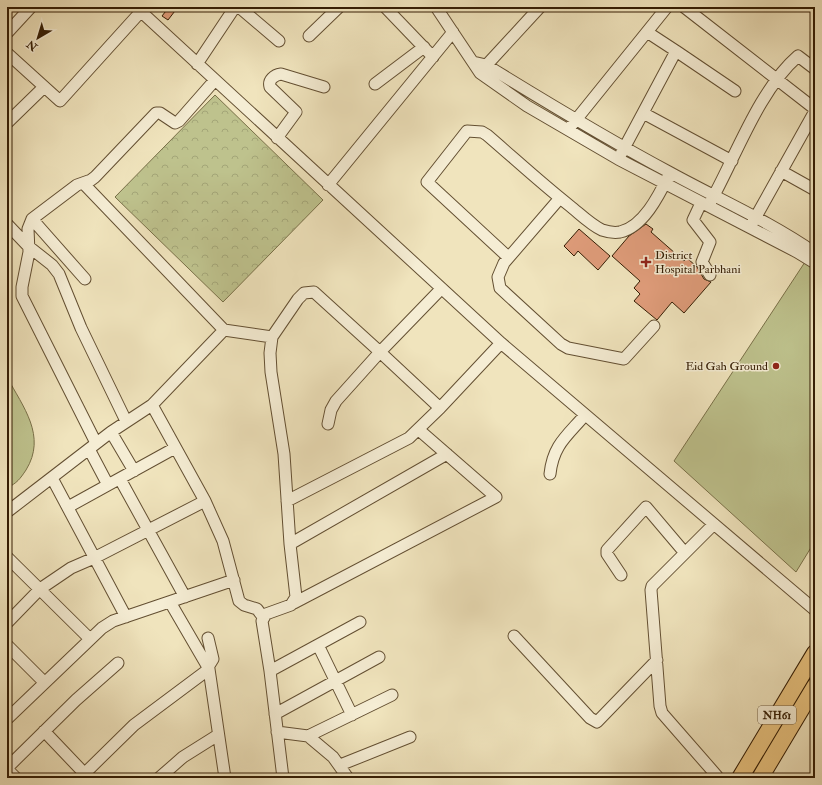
<svg xmlns="http://www.w3.org/2000/svg" width="822" height="785" font-family="'IM FELL Double Pica',serif">
<defs>
<pattern id="park-crowns" width="20" height="18" patternUnits="userSpaceOnUse"><rect width="20" height="18" fill="#bec28d"/><path d="M2 6a3 3 0 1 1 6 0M12 15a3 3 0 1 1 6 0" fill="none" stroke="#a4a678"/></pattern>
</defs>
<rect width="100%" height="100%" fill="#f0e4bd"/>
<filter id="stains"><feTurbulence type="fractalNoise" baseFrequency=".005" numOctaves="4"/><feColorMatrix values="0 0 0 0 .2 0 0 0 0 .09 0 0 0 0 .02 0 0 0 .5 -.17"/></filter>
<radialGradient id="worn" r=".72"><stop offset=".6" stop-color="#630" stop-opacity="0"/><stop offset="1" stop-color="#630" stop-opacity=".3"/></radialGradient>
<path fill="url(#park-crowns)" stroke="#797048" d="M215 95 323 200 223 302 115 197Z"/>
<path fill="#bec28d" stroke="#797048" d="M805 262 815 270V541L796 572 674 461Z
M7 377C23 407 47 436 26 470 20 479 17 483 7 488Z"/>
<path fill="#df9c7a" stroke="#341d04" d="M169 7H178L168 20 162 16Z
M646 224 653 229 651 232 684 261 687 258 697 267 704 279 711 282 684 313 672 302 657 320 634 301 640 294 634 288 640 281 612 256 629 236Z
M579 229 610 256 598 270 578 251 574 256 564 246Z"/>
<g fill="none" stroke-linecap="round" stroke-linejoin="round">
<defs>
<path id="minor" d="M136 7 501 343 815 610
M239 7 279 41
M385 7 433 57
M436 7 480 73 527 106 618 159 797 252 815 263
M684 7 815 109
M7 33 31 7
M309 36 339 7
M676 51 735 91
M7 53 60 101 145 7
M473 62 486 65C546 102 607 139 669 172 718 199 769 221 815 253
M197 64 235 7
M482 70 540 7
M375 84 424 47
M643 113 732 161
M7 123 44 87
M571 126 667 7
M277 138 296 112 270 87C268 80 274 75 281 74L324 87
M621 154 676 51 647 32
M781 171 815 190
M83 183 224 330
M328 185 453 32
M560 198 504 263 498 277 500 288 561 344 568 348 624 359 654 326
M711 201C736 156 759 90 798 56L815 69
M701 203 693 220 710 242 702 262 710 275
M32 219 85 279
M753 222 815 111
M7 224 28 246 52 265 59 274 81 328 126 421
M508 257 427 182 467 131 482 132 487 135C515 159 542 184 570 206 580 214 591 225 602 230 608 232 614 233 620 232 644 227 660 193 670 173
M152 405 205 501 223 541 239 601 244 605 257 609 263 617
M440 408 501 343
M111 432 134 471
M96 443 22 296V287L29 252 28 229 32 219 77 185 91 180 95 177 156 113H160L175 123 179 121 215 80
M89 449 108 485
M550 474C553 445 567 436 585 415
M52 478 126 617
M120 479 185 597
M287 501 409 438 440 408 380 352 336 401 331 410 328 424
M68 507 175 448
M7 512 111 432 152 405 224 330 272 337
M714 524 652 586 651 590 660 706 662 713 717 776
M290 544 447 454
M7 557 90 639
M621 575 607 554V550L646 507 685 553
M170 602 209 669
M294 603 496 497 419 430
M7 623 40 589 71 568 94 558 205 501
M514 636 590 718 597 722 657 660
M208 638 213 659 208 667
M7 645 44 682
M318 645 352 715
M270 671 360 622
M275 714 379 657
M7 719 102 628 113 621 234 580
M44 731 84 773
M277 732 308 736 333 757 348 778
M308 736 392 695
M340 765 410 737
M7 768 76 700 118 663
M7 769 16 778
M80 778 134 725 209 669 225 778
M159 778 183 757 218 735
M283 778 270 671 262 621 266 614 291 605 296 597 290 544 284 454 271 372 270 353 272 337 298 299 304 293 314 292 380 352 441 289"/>
<path id="highway" d="M740 778 815 653
M760 778 815 686"/>
</defs>
<use href="#minor" stroke="#634f32" stroke-width="13"/>
<use href="#highway" stroke="#341d04" stroke-width="18"/>
<use href="#minor" stroke="#f5edd4" stroke-width="11"/>
<use href="#highway" stroke="#e8c27e" stroke-width="16"/>
</g>
<g fill="#8f2418" stroke="#f5edd4" stroke-width="1.5">
<path d="M644 256h4v4h4v4h-4v4h-4v-4h-4v-4h4z"/>
<circle cx="776" cy="366" r="4"/>
</g>
<g text-anchor="middle" stroke-width="3" stroke-linejoin="round" paint-order="stroke">
<rect fill="#f5edd4" stroke="#6e5b42" stroke-width="1" x="758" y="706" width="38" height="18" rx="3"/>
<g font-size="11" font-weight="bold" fill="#341d04">
<text x="777" y="719">NH61</text>
</g>
<g font-size="12" fill="#341d04" stroke="#f5edd4" text-anchor="start">
<text x="655" y="259">District<tspan x="655" dy="14">Hospital Parbhani</tspan></text>
<text x="768" y="370" text-anchor="end">Eid Gah Ground</text>
</g>
</g>
<rect width="822" height="785" fill="none" stroke="#f0e4bd" stroke-width="24"/>
<rect x="8" y="8" width="806" height="769" fill="none" stroke="#341d04" stroke-width="2"/>
<rect x="12" y="12" width="798" height="761" fill="none" stroke="#341d04"/>
<g transform="translate(38 38) rotate(218)" stroke="#f5edd4" stroke-width="3" paint-order="stroke">
<path d="M0-3L7 15L0 10L-7 15Z" fill="#341d04"/>
<text y="-6" font-size="11" font-weight="bold" text-anchor="middle" fill="#341d04">N</text>
</g>
<rect width="100%" height="100%" filter="url(#stains)"/>
<rect width="100%" height="100%" fill="url(#worn)"/>
</svg>
